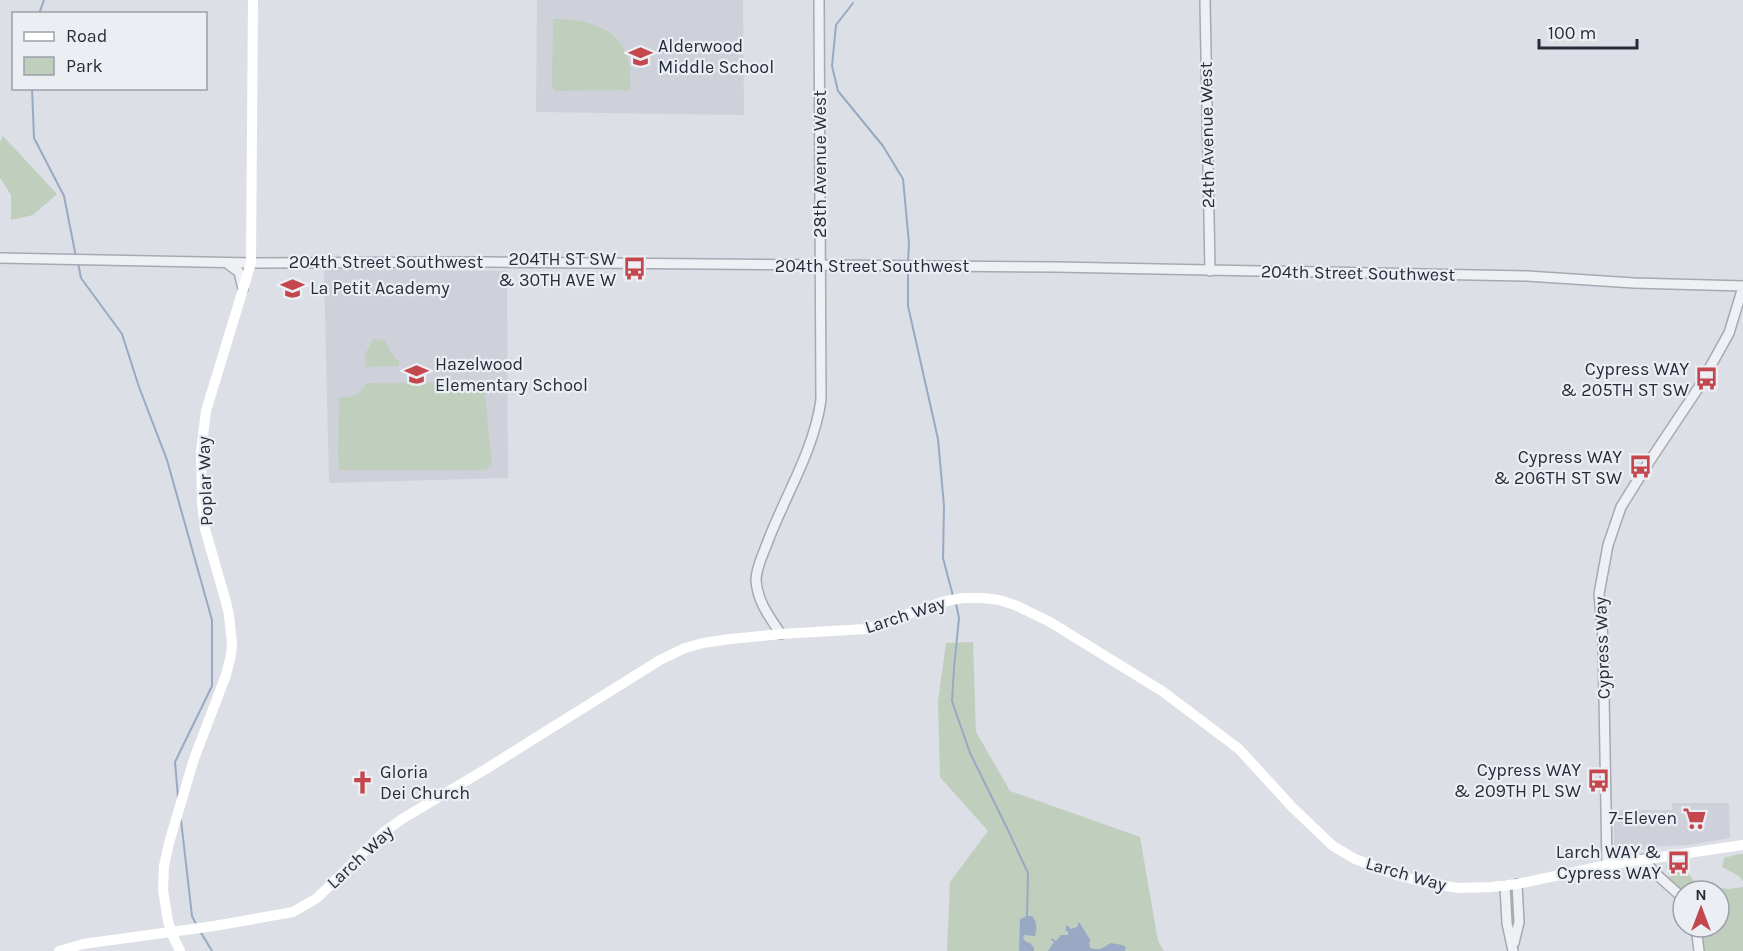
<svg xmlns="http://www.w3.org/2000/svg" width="1743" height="951" font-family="Karla,sans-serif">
<rect width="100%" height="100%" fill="#dcdfe5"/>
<path fill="#ced1da" d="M537 0H743L744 115 536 112Z
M324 269 507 271 508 478 329 483Z
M1672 803H1729L1730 838 1689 845 1662 846 1621 853 1614 847V810H1672Z"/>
<path fill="#c0cebe" d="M553 19C580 19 614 24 626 53 631 63 630 79 630 90L556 91 552 87Z
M3 136 57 194 33 215 11 220V195L0 178V142Z
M374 338 379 341 383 338 394 357 399 361V366L366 367 365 354Z
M470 382 484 384 492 465 486 470H339L338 455 339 397C354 398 360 395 366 383Z
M973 642 976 732 1010 791 1140 837 1158 941 1164 951H947L950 882 988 831 940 777 938 702 946 643Z
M1739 854H1743V881L1739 876 1722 867 1724 858Z
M1673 865 1687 872 1696 884 1729 889 1743 887V951H1704L1702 927H1719V891H1683V894L1669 877 1666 866Z"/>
<path fill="#99a9c3" d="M1027 916H1032C1037 921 1037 930 1035 936L1024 935 1023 938 1026 942 1030 943 1034 948V951H1019L1020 919Z
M1079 922 1091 941 1089 942 1090 948C1103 951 1101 948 1111 943L1122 945 1126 947 1125 951H1048L1054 942 1051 940 1052 938 1056 941 1061 935H1068V932L1065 930 1067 925 1071 929 1077 927Z"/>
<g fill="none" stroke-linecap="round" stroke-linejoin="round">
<path stroke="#99a9c3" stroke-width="2" d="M853 3 836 25 832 66 838 91 883 146 903 179 909 243 908 262
M39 14 44 0
M32 88 34 138 64 196 76 257
M78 263 81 278 122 334 139 387 167 460 212 620V686L175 762 178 797
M908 268V306L938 439 944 506 943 558 953 596
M956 604 959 618 954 668 952 701 970 753 1007 828 1028 873 1027 918
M181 820 192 916 196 924
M200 931 212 951"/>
<defs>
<path id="tertiary" d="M1205 0 1210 271
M0 258 251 263 489 262 1056 267 1527 276 1634 283 1743 286
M228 264 239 272 243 289
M781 634C770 618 757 601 756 580 756 567 764 553 768 541 786 494 814 450 821 400L819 0
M1644 859C1654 876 1671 885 1683 899
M1607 865 1603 639 1599 594 1608 545 1621 507 1649 462 1699 387 1729 333 1743 287
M1505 886 1507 923 1513 951
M1696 927 1699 951
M1514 943 1519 922 1517 884"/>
</defs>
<use href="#tertiary" stroke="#a6a9b2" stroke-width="12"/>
<use href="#tertiary" stroke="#eef0f4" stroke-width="9"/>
<path stroke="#fff" stroke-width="10" d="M59 951 83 944 214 926 293 912 317 898 384 832 402 819 486 769 660 660 685 648 703 643 730 639 781 634 866 629 942 602 962 598H983L999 600 1015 605 1050 622 1162 691 1239 749 1292 807 1333 846 1355 859 1400 876 1428 883 1458 888 1491 887 1517 884 1607 865 1743 845
M180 951 171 932 168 921 163 890 164 866 169 843 194 759 226 675 231 655 232 643 229 615 226 602 205 529 202 503 201 452 206 411 251 263 253 0"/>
</g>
<defs>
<symbol id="school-bare" viewBox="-9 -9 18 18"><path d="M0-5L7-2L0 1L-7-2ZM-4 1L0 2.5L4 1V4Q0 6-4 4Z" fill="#c4474d" stroke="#ebeef3" stroke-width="2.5" paint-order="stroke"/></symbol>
<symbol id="bus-bare" viewBox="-9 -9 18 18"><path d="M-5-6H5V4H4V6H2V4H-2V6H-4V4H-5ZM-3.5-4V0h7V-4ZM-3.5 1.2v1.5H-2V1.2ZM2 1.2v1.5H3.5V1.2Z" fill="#c4474d" stroke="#ebeef3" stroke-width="2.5" paint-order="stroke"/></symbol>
<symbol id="church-bare" viewBox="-9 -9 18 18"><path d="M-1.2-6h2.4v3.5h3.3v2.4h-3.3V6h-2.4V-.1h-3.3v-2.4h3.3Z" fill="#c4474d" stroke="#ebeef3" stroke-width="2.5" paint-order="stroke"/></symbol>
<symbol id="supermarket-bare" viewBox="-9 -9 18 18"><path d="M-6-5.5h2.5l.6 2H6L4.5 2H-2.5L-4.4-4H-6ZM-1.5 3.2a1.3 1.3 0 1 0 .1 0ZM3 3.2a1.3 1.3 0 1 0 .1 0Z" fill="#c4474d" stroke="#ebeef3" stroke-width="2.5" paint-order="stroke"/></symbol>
</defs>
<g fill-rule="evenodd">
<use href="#school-bare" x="624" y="40" width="33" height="33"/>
<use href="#bus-bare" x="618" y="252" width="33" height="33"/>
<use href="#school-bare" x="276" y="272" width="33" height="33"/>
<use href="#school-bare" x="400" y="358" width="33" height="33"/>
<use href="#bus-bare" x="1690" y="362" width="33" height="33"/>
<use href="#bus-bare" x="1624" y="450" width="33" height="33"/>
<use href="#bus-bare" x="1582" y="764" width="33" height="33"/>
<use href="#church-bare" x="346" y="766" width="33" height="33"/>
<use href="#supermarket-bare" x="1678" y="802" width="33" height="33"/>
<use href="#bus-bare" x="1662" y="846" width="33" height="33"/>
</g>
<g text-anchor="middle" stroke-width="4.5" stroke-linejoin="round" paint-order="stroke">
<g font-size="18" fill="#272c3a" stroke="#ebeef3" text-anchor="end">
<text x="658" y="52" text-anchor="start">Alderwood<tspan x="658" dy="21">Middle School</tspan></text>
<text x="616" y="265">204TH ST SW<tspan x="616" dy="21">&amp; 30TH AVE W</tspan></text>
<text x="310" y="294" text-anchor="start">La Petit Academy</text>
<text x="435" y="370" text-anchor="start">Hazelwood<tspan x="435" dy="21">Elementary School</tspan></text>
<text x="1689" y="375">Cypress WAY<tspan x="1689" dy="21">&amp; 205TH ST SW</tspan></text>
<text x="1622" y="463">Cypress WAY<tspan x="1622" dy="21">&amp; 206TH ST SW</tspan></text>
<text x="1581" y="776">Cypress WAY<tspan x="1581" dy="21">&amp; 209TH PL SW</tspan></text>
<text x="380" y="778" text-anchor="start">Gloria<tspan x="380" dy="21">Dei Church</tspan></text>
<text x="1677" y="824">7-Eleven</text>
<text x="1661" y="858">Larch WAY &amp;<tspan x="1661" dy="21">Cypress WAY</tspan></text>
</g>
<g font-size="18" fill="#272c3a" stroke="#ebeef3">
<text transform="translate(1207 135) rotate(-91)" y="6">24th Avenue West</text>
<text transform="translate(820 164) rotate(-90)" y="6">28th Avenue West</text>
<text x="386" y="268">204th Street Southwest</text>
<text x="872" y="272">204th Street Southwest</text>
<text transform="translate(1358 273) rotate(1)" y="6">204th Street Southwest</text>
<text transform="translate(205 481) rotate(-92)" y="6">Poplar Way</text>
<text transform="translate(905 615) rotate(-18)" y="6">Larch Way</text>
<text transform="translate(1602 648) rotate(-92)" y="6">Cypress Way</text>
<text transform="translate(360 857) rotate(-43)" y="6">Larch Way</text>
<text transform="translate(1406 874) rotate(16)" y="6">Larch Way</text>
</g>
</g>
<rect x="12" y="12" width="195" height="78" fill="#ebeef3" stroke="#9da0a9" stroke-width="1.5"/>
<rect x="24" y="32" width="30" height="9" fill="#ffffff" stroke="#9da0a9" stroke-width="1.5"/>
<text x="66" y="42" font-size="18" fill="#272c3a">Road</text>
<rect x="24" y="57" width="30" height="18" fill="#c0cebe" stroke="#9da0a9" stroke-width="1.5"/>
<text x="66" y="72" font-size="18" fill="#272c3a">Park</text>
<g transform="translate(1701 909)"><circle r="28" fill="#ebeef3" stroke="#9da0a9" stroke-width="1.5"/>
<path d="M0-4.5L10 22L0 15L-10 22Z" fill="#c4474d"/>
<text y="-9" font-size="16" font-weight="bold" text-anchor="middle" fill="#272c3a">N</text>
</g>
<path d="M1539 39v9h98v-9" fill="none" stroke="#272c3a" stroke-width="3"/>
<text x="1548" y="39" font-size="18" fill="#272c3a" stroke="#ebeef3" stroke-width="4.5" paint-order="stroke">100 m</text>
</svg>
